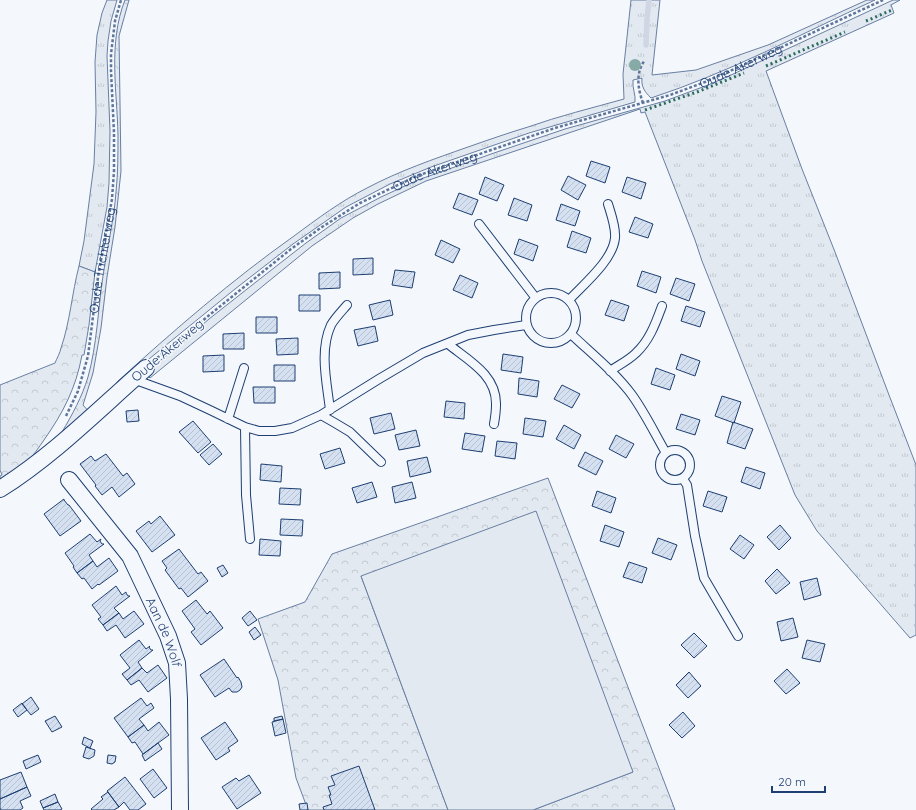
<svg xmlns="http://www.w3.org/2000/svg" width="916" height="810" font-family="Quicksand,sans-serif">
<defs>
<pattern id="grass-tufts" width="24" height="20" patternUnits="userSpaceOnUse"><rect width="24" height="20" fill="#e3e9f0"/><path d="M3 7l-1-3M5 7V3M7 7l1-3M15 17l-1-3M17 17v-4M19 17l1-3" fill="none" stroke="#c2c9d1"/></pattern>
<pattern id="forest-crowns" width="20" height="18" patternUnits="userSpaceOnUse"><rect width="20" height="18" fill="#e3e9f0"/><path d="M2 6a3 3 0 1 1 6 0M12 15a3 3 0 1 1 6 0" fill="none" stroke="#c2c9d1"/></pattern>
<pattern id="building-hatch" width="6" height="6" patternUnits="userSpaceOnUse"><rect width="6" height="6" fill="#d5e0f0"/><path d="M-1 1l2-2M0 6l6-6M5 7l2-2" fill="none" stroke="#b6c1d1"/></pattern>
</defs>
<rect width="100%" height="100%" fill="#f4f7fb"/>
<path fill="url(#grass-tufts)" stroke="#687fa3" d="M107 0H117L111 21 108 41 107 56 110 131 109 183 107 207 95 272 79 266 84 241 94 164 96 112 95 62 97 35 102 13Z
M631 0H660L652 75 696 70 768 45 867 0H875C801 34 728 73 651 98 645 92 641 87 642 78L633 80C632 88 636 95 635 102L529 133 431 167 390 184 346 207 293 244 235 289 117 385V382C173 331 232 280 294 236 317 219 341 201 367 188 399 171 434 159 468 147 488 140 508 133 528 127 559 116 592 108 624 99L623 74Z
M893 0H900L891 5 894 13 766 71 802 169 835 252 889 395 916 465V635L910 638 817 531 795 495 702 261 695 240 645 112 641 113 640 109 426 181 378 204 353 218 312 246 150 378 148 376V371L209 319 256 282 306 243 341 218 381 197 418 180 494 153 565 129 665 101 708 85 731 75Z"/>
<path fill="url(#forest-crowns)" stroke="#687fa3" d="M125 0H129L119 36 121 171 115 227 107 277 101 328 93 373 83 405 90 413 62 434V432C72 415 82 397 88 377 97 345 98 309 103 276 107 248 114 220 116 192 118 173 118 154 118 135 117 90 108 43 125 0Z
M79 266 95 272 89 325 84 355H82C76 388 63 413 44 440 39 447 34 455 27 462 19 470 9 476 0 483V476L2 475 0 470V385L55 363C57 358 60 353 61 348 70 322 72 293 79 266Z
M548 478 675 810H533L633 772 361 576 448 810H308L296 778 278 680 258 619 305 602 332 554Z"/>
<path fill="#e3e9f0" stroke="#687fa3" d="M536 511 633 772 533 810H448L361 576Z"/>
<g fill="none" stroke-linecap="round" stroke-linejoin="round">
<path stroke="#cfd7e4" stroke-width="5.5" d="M646 45 647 19 649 0"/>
</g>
<path fill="url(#building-hatch)" stroke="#1d3f73" d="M591 161 610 167 605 183 586 176Z
M568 176 586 185 578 200 561 190Z
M485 177 504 185 497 201 479 194Z
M627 177 646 183 641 199 622 192Z
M459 193 478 200 472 215 453 208Z
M514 198 532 205 527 221 508 215Z
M561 204 580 211 575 226 556 220Z
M635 217 653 224 648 238 629 232Z
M572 231 591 238 586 253 567 247Z
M519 239 538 246 533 261 514 254Z
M441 240 460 249 453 263 435 255Z
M373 258V274L353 275V259Z
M395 270 415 272 412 288 392 285Z
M642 271 661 277 656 293 637 286Z
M340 272V288L319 289V273Z
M460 275 478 283 472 298 453 290Z
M676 278 695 284 689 301 670 294Z
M299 295H320V311H299Z
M390 300 393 315 373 320 369 305Z
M611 300 629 306 624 321 605 315Z
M686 306 705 312 700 327 681 321Z
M256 317H277V333H256Z
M375 326 378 341 358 346 354 330Z
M244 333V349H223V334Z
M298 338V354L277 355 276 339Z
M503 354 523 357 521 373 501 370Z
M681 354 700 361 695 376 676 369Z
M224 355V371L203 372V356Z
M274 365H295V381H274Z
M656 368 675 375 670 390 651 384Z
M519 378 539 381 537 397 518 394Z
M562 385 580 394 572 408 554 399Z
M253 387H275V403H254Z
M722 396 741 402 734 423 715 416Z
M446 401 465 403 464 419 444 417Z
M138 410 139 421 127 422 126 411Z
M391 413 395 429 374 434 370 418Z
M681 414 700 420 695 435 676 429Z
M525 418 546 421 543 437 523 434Z
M193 421 211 442 198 453 179 432Z
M733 422 753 429 745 449 727 443Z
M564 425 581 435 574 449 556 439Z
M416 430 420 446 399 450 395 435Z
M465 433 485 436 482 452 462 449Z
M616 435 634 444 626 458 609 449Z
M497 441 517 443 515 459 495 456Z
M213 444 222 454 209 465 200 455Z
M340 448 345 463 325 469 320 454Z
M585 452 603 461 596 475 578 466Z
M106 454 123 476 127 473 135 484 119 497 112 487 102 495 95 486 96 485 80 464 91 456 95 461Z
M427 457 431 472 410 477 407 461Z
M261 464 282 466 281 482 260 480Z
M746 467 765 473 760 489 741 482Z
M372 482 377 497 357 503 352 488Z
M412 482 416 498 395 503 392 487Z
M280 488 301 489 300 505 279 504Z
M597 491 616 498 611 513 592 506Z
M708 491 727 497 722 512 703 506Z
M64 499V500L68 505H69L81 521 60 536 44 514Z
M160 516 175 535 152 552 136 531 149 521 151 524Z
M281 519 303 520 302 536 280 535Z
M605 525 624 532 619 547 600 541Z
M780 525 791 538 779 550 767 537Z
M90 534 97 542 101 539 100 541 102 544H104L89 555 93 561 77 573 73 567 74 566 65 553Z
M740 535 754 545 744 559 730 549Z
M658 538 677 545 671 560 652 553Z
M260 539 281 541 280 556 259 555Z
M179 549 198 574 201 572 208 581 188 597 181 588 179 589 165 570 167 568 162 561Z
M109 558 118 571 99 585 98 584 92 589 84 578 82 579 77 573 93 561 97 567Z
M629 562 647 568 642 583 623 577Z
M223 565 228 573 222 577 217 568Z
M777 569 790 583 776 594 765 581Z
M817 578 821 595 804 600 800 582Z
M116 586 122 595 126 592V593L128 596H130L114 608 119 613 103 625 98 619 101 617 92 605Z
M196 600 207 614 210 611 223 628 201 645 191 632 195 629 182 611Z
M134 611 144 624 125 638 116 625 107 631 103 625 119 613 123 619Z
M250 611 257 620 248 626 242 618Z
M793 618 798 637 781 641 777 622Z
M255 627 261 635 254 640 249 632Z
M694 633 707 646 694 658 681 645Z
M139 640 146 649 150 646 149 647 151 650H153L138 662 142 668 127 680 122 674 130 668 120 655Z
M807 640 825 644 820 662 802 658Z
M224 659 237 678 238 677 241 682 242 687 240 690 237 692H232L229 688 215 697 200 675Z
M158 665 167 678 148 692 139 680 131 685 127 680 142 668 147 673Z
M787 669 800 683 786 694 774 681Z
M689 672 701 686 688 698 676 685Z
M31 697 39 709 31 715 22 704Z
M141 698 147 706 151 703 154 708 139 719 144 725 128 737 114 718Z
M22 703 27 710 18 717 13 710Z
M683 712 695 726 682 738 669 725Z
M55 716 62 727 52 732 45 721Z
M282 716 283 719 274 721V718Z
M283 719 286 733 275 736 272 722Z
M159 722 169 735 143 754 135 742 132 743 128 737 144 725 148 731Z
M225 722 238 741 228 748 230 751 216 760 201 738Z
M84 737 93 741 90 748 82 744Z
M158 743 162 749 145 761 142 755Z
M86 747 95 750 94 756 89 759 83 757Z
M38 755 41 762 26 769 23 761Z
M108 755 116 756 115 762 112 764 107 763Z
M359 766 375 810H324L323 807 332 804 329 795H331L328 787 335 785 331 776Z
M153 769 167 788 154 798 140 779Z
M21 772 27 787 0 799V780Z
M249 775 261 793 237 809 222 787 236 778 239 781Z
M125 777 146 804 138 810H130L124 802 119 807 107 791Z
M27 787 31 796 20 801 23 808 20 810H1L0 808V799Z
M108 792 119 807 114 810H92L91 809 103 799 101 797Z
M55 794 58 802 43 808 40 801Z
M58 802 62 809 60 810H44L43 808Z
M307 803 308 810H300L299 804Z"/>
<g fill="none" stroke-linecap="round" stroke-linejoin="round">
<defs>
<path id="lane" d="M479 224 535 297
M526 318a25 25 0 1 1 50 0a25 25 0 1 1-50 0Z
M569 300C584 284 613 260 615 238 616 227 611 214 608 204
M571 334C591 353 615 372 632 395 645 413 655 434 666 453
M448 344C468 360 497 375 496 405 496 411 495 418 494 424
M610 371C619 365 629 360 636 353 650 340 656 322 662 306
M133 379 180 396 212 411 245 427 259 431H275L292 428 321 415 379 379 423 353 468 335 494 330 526 325
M330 410C327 383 319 351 331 325 335 318 341 312 347 305
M321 415 335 423 350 432 381 462
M228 419 244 368
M245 427 246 495 250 539
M660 465a15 15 0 1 1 30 0a15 15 0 1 1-30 0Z
M683 479 687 485 695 536 704 578 738 636"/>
<g id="street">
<path id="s3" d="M69 480 130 556 168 636 177 663 179 699 180 810"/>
<path d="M0 489C54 455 99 409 146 368"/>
</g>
</defs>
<use href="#lane" stroke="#1d3f73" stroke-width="10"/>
<use href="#street" stroke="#1d3f73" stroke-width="18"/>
<g stroke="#5e769c" stroke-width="2.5" stroke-dasharray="3 2" stroke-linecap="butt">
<path d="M643 103C638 89 635 73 645 60"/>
<path id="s1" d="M157 358 218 308 291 249 322 227 360 203 417 176 494 149 555 128 670 95 705 82 741 66 883 0"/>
<path id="s2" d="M66 416 78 391 88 356 98 277 112 199 114 171V133L111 71V54L115 21 121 0"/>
</g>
<use href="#lane" stroke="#f4f7fb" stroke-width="8"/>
<use href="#street" stroke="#f4f7fb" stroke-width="16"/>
<path stroke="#2c6c60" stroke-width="3" stroke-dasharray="2 3" stroke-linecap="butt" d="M866 21 892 10
M766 66 845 32
M645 110 697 92 744 73"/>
</g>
<circle fill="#86aba6" cx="635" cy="65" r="6"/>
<g text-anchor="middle" stroke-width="3" stroke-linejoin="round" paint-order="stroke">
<g font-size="13" fill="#1d3f73" stroke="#f4f7fb">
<text dy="5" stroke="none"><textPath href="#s1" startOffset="661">Oude Akerweg</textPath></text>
<text dy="5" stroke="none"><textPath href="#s1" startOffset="337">Oude Akerweg</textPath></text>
<text dy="5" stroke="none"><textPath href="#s2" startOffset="161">Oude Trichterweg</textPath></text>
<text transform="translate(167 350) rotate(-40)" y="5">Oude Akerweg</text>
<text dy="5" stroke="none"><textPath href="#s3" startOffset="181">Aan de Wolf</textPath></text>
</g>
</g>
<path d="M772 786v6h53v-6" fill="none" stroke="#1d3f73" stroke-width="2"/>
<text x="778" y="786" font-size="12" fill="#1d3f73" stroke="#f4f7fb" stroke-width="3" paint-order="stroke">20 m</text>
</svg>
